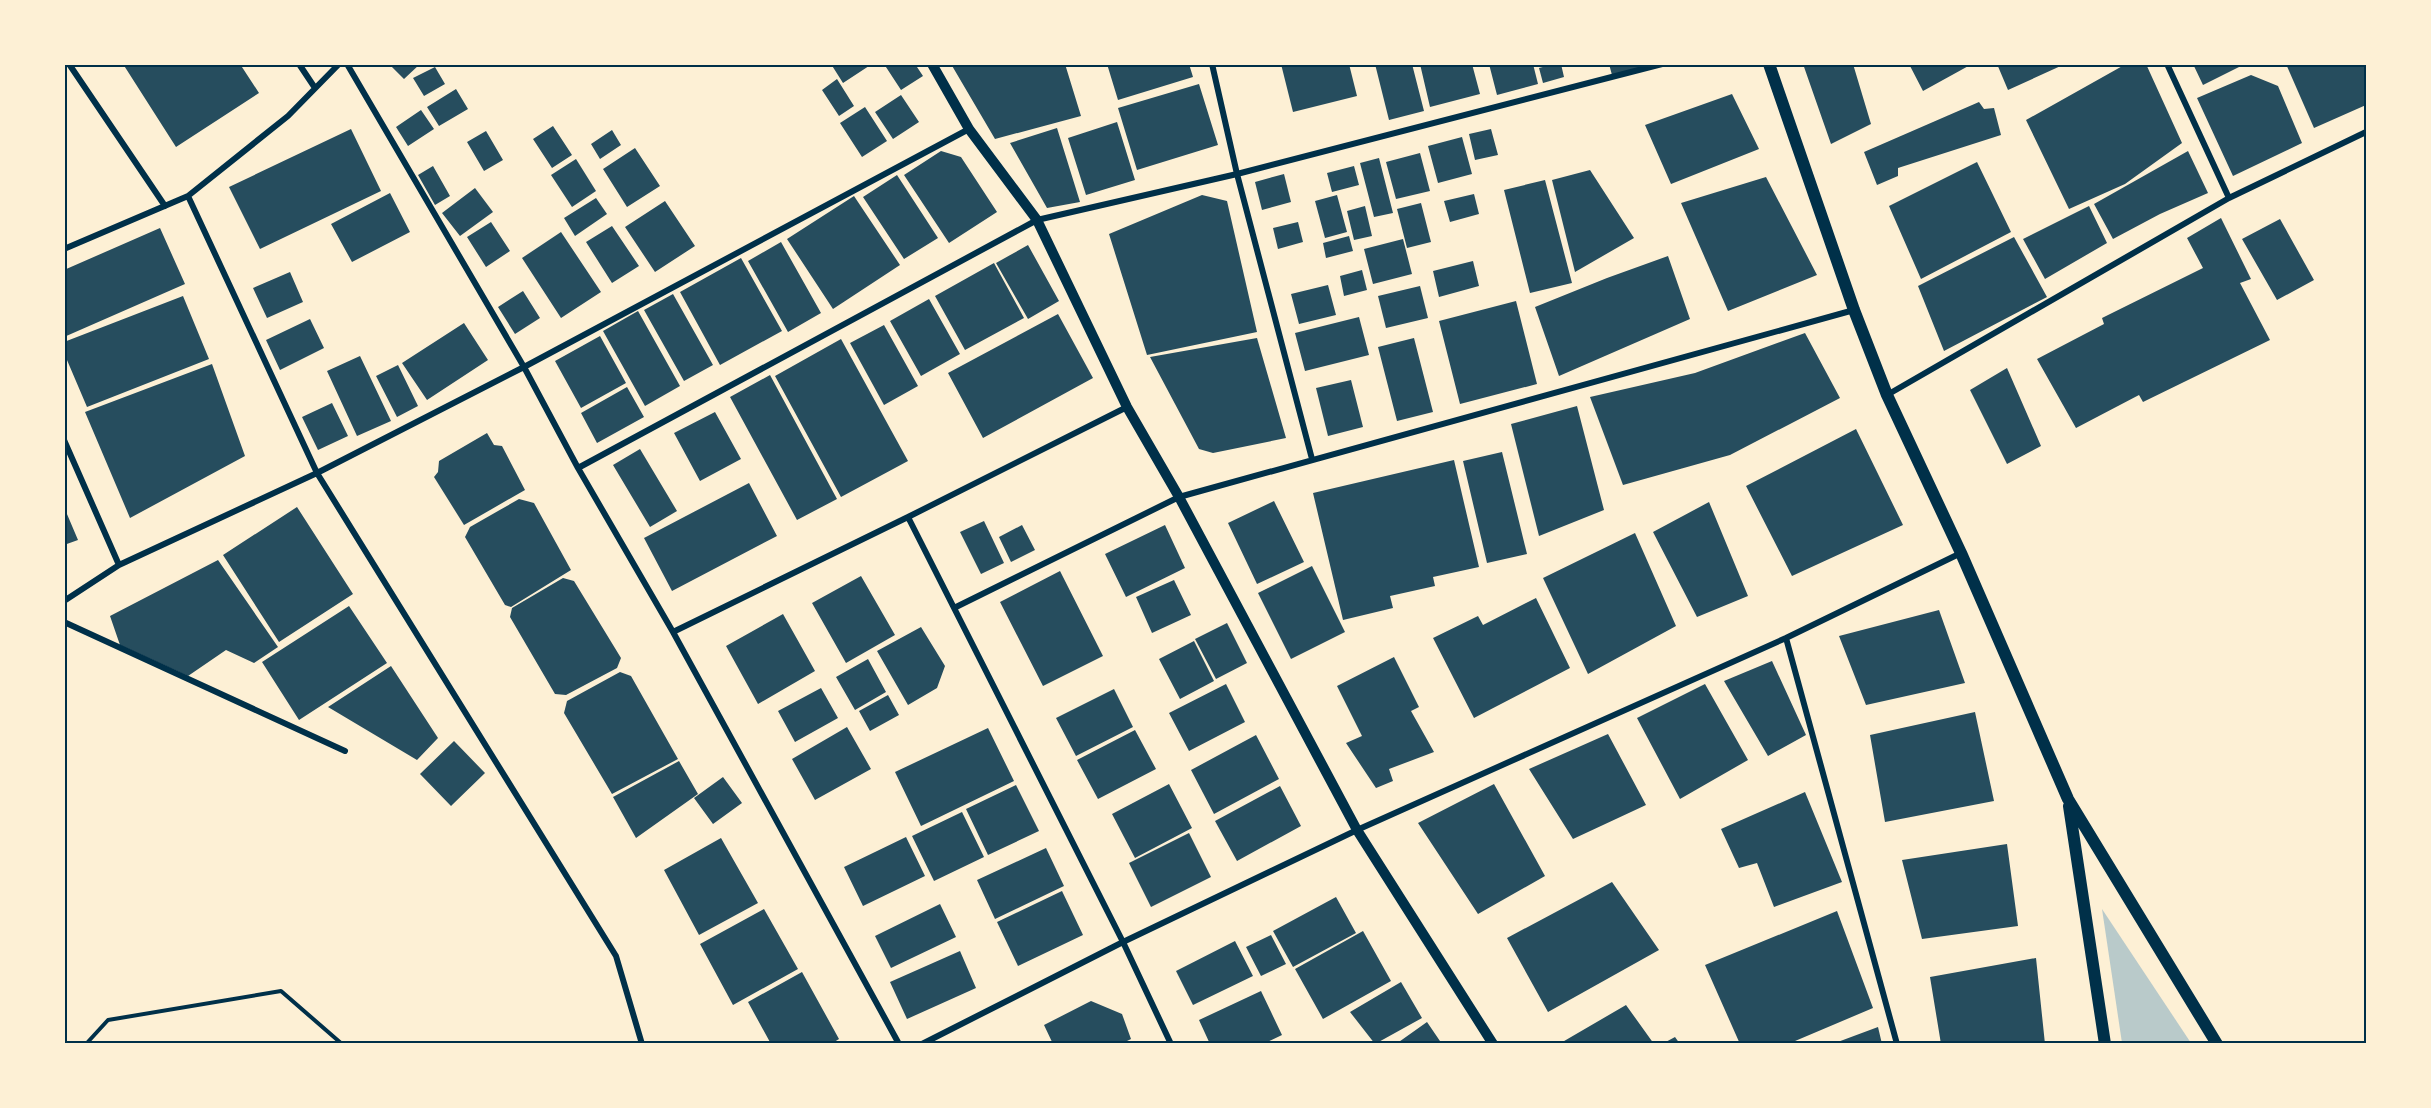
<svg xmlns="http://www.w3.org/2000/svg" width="2431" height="1108" font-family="Cabin,sans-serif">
<rect width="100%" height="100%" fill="#fdf0d5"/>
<path fill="#b9caca" d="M2102 909 2191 1043H2122Z"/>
<path fill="#264d5e" d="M123 64H240L259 93 176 147Z
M389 64H420L404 79Z
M831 64H872L843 83Z
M884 64H915L923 76 901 90Z
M951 64H1065L1081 116 995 139Z
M1107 64H1189L1193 77 1118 100Z
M1281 64H1349L1357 96 1293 112Z
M1375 64H1412L1424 111 1389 120Z
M1420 64H1472L1480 94 1430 107Z
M1489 64H1533L1538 84 1497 95Z
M1554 64H1561L1564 77 1543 83 1539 68Z
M1609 64H1652L1612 75Z
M1803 64H1853L1871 124 1831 144Z
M1909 64H1972L1923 91Z
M1997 64H2065L2008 90Z
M2126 64H2146L2182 143 2125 184 2069 209 2026 120Z
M2193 64H2245L2203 85Z
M2286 64H2366V105L2314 128Z
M435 67 445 84 424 96 413 78Z
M2251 75 2278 86 2302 143 2233 176 2197 98Z
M837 79 854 106 839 116 822 90Z
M1199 84 1218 145 1137 170 1118 108Z
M456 89 468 109 439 126 427 107Z
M1732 94 1759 149 1671 184 1645 125Z
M901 95 919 122 893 139 875 112Z
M1979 102 1984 109 1994 108 2001 135 1898 168V176L1877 185 1864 152Z
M865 107 887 141 862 157 840 123Z
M421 110 434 129 408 146 396 127Z
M1117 122 1135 180 1086 195 1068 138Z
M553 126 572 155 552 168 533 139Z
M1057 128 1080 202 1047 208 1010 143Z
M351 129 381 191 260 249 229 187Z
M1491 129 1498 155 1475 160 1469 134Z
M612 130 621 145 600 159 591 144Z
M486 131 503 160 484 171 467 142Z
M1462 137 1472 174 1438 183 1428 146Z
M635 148 660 186 627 207 603 169Z
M941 151 961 157 997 212 949 243 904 175Z
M2188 151 2208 193 2160 214 2113 239 2094 204Z
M1420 153 1430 191 1396 199 1386 162Z
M1379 158 1393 213 1374 217 1360 163Z
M576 159 596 191 572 207 551 175Z
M1977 162 2011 232 1921 279 1889 206Z
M433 166 450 196 435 205 418 175Z
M1354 166 1359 185 1332 192 1327 173Z
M1590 170 1634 238 1575 272 1552 180Z
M1284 174 1291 202 1262 210 1255 182Z
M897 175 938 238 904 259 863 197Z
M1766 177 1817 275 1728 311 1681 203Z
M1545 180 1572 283 1530 293 1504 190Z
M475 188 493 212 460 236 442 213Z
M390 193 410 232 352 262 331 224Z
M1474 194 1479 214 1450 222 1444 201Z
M1202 195 1227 201 1257 332 1147 355 1109 234Z
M1337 195 1347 232 1325 238 1315 201Z
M854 196 900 265 833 309 787 239Z
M596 198 607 214 575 236 564 218Z
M665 201 695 246 655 272 625 227Z
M1421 203 1431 242 1407 248 1397 209Z
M1365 206 1372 236 1354 240 1347 211Z
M2089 206 2107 243 2045 279 2023 239Z
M2221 218 2251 279 2240 283 2270 340 2143 402 2139 395 2076 428 2037 359 2104 324 2102 318 2203 268 2187 238Z
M2280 219 2314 280 2277 300 2242 239Z
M491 222 510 251 486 267 467 237Z
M1298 222 1303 242 1278 249 1273 228Z
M612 226 639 266 612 283 586 242Z
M160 228 185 284 64 337V270Z
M561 232 601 292 561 318 522 258Z
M1349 236 1353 251 1326 258 1323 243Z
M2014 237 2047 297 1944 351 1918 286Z
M1403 239 1412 274 1373 284 1364 249Z
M781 242 821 313 788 332 748 261Z
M1028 245 1059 301 1028 319 996 263Z
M1668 256 1690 319 1559 376 1535 307 1607 278Z
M741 258 782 331 720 365 680 292Z
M1473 261 1479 286 1439 297 1433 271Z
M994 263 1024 318 965 350 935 296Z
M1362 270 1367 290 1344 296 1340 276Z
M290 272 303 302 267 318 253 288Z
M1328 285 1336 315 1299 324 1291 294Z
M1420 286 1428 318 1386 328 1378 296Z
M523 291 540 318 515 334 498 307Z
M673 294 713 365 684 381 644 310Z
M183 296 209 359 87 407 64 353V342Z
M929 299 960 354 921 376 890 321Z
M1516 301 1537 384 1460 404 1439 321Z
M638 311 680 386 645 406 603 331Z
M1058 314 1093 378 983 438 948 373Z
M1359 317 1369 355 1305 371 1295 333Z
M310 319 324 348 280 370 266 340Z
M464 323 488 360 427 400 402 363Z
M884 325 918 386 884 405 850 343Z
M1805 333 1840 398 1730 455 1623 485 1590 397 1695 373Z
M600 336 626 383 581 408 555 361Z
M1257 338 1286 438 1213 453 1199 449 1150 357Z
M1414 338 1433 412 1397 421 1378 347Z
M841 339 908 461 841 497 775 376Z
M360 356 391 421 357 436 327 371Z
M212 364 245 456 130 518 85 412Z
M398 365 418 406 397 417 376 376Z
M2007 368 2041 446 2007 464 1970 390Z
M770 375 837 499 797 520 730 397Z
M1351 380 1363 427 1328 436 1316 388Z
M627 387 644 417 597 443 581 413Z
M332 403 348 436 318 450 302 417Z
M1577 406 1604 510 1539 536 1511 424Z
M715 412 741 459 700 481 674 433Z
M1856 429 1903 525 1792 576 1746 486Z
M487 433 494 445 502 446 525 490 464 525 434 477 438 472 439 461Z
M640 449 677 511 650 527 613 465Z
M1502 452 1527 554 1487 563 1463 461Z
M1454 460 1479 567 1433 577 1435 586 1390 596 1393 608 1343 620 1313 493Z
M749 483 777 536 672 591 644 538Z
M519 499 534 503 571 570 511 607 505 605 465 537 470 527Z
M1274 501 1304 562 1257 584 1228 523Z
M1709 502 1748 596 1697 617 1653 532Z
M64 507 78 540 64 545Z
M297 507 353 594 279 642 223 555Z
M984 521 1004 563 981 574 960 532Z
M1022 525 1035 550 1011 562 999 537Z
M1165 525 1185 568 1126 597 1105 554Z
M1635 533 1676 626 1588 674 1543 578Z
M218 560 278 647 254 663 226 650 188 676 120 645 110 616Z
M1312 566 1345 632 1291 659 1258 593Z
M1060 571 1103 656 1043 686 1000 602Z
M861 576 895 635 846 663 812 603Z
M563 578 574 581 621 658 617 668 566 695 555 694 510 617 512 608Z
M1174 580 1191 615 1152 633 1136 597Z
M1536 598 1570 668 1474 718 1433 638 1478 616 1483 625Z
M349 606 387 663 299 720 262 662Z
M1939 610 1965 683 1866 705 1839 636Z
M783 614 815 671 758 704 726 646Z
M1227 623 1247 663 1216 679 1195 639Z
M921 627 945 666 937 688 908 705 877 651Z
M1194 641 1214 681 1180 699 1159 659Z
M1394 657 1419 707 1411 711 1434 752 1389 769 1393 781 1376 788 1346 743 1362 736 1337 686Z
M868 659 886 692 855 710 836 677Z
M1772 661 1806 735 1768 756 1724 681Z
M391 666 438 738 417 760 328 707Z
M620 672 631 676 678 759 612 794 564 713 567 701Z
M1226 684 1245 722 1189 751 1169 713Z
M1705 684 1748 760 1680 799 1637 718Z
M821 688 838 718 795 742 778 711Z
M1114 689 1133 727 1076 756 1056 718Z
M888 695 899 715 870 731 859 711Z
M1975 712 1994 801 1885 822 1870 735Z
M847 727 871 769 815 800 792 759Z
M988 728 1014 781 921 826 895 772Z
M1135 730 1156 769 1098 799 1077 760Z
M1608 734 1646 805 1573 839 1529 769Z
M1256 735 1279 779 1214 814 1191 770Z
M454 741 485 773 451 806 420 774Z
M679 761 698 794 636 838 613 797Z
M723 777 742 803 713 824 694 798Z
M1169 784 1192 828 1135 858 1112 814Z
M1494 784 1545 876 1478 914 1418 823Z
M1016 785 1039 831 988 855 966 809Z
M1280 786 1301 826 1237 861 1215 821Z
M1805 792 1842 882 1774 907 1757 863 1739 868 1721 829Z
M962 812 984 857 934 881 912 836Z
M1189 833 1211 877 1151 907 1129 863Z
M906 837 925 876 863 906 844 867Z
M721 838 758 903 699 935 664 870Z
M2007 844 2018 926 1922 939 1902 860Z
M1046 848 1064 886 995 919 977 880Z
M1612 882 1659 950 1548 1012 1507 938Z
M1062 891 1083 935 1018 966 997 922Z
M1336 897 1356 933 1293 967 1273 931Z
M940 904 956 937 891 968 875 936Z
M764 909 798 969 733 1005 700 944Z
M1837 911 1873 1008 1788 1044H1740L1705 965Z
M1363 931 1391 981 1323 1019 1295 969Z
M1271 935 1286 964 1261 976 1246 947Z
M1235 941 1253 976 1193 1005 1176 971Z
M960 951 976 988 907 1019 890 982Z
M2036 958 2045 1044H1941L1930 977Z
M802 972 839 1039 831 1044H771L748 1002Z
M1401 982 1422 1018 1375 1044 1350 1012Z
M1261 991 1282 1035 1263 1044H1210L1199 1020Z
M1091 1001 1122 1014 1131 1039 1121 1044H1053L1044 1025Z
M1626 1005 1654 1044H1559Z
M1427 1022 1442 1044H1396Z
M1878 1027 1882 1044H1835V1043Z
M1675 1037 1680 1044H1662Z"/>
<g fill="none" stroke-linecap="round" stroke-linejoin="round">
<path stroke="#003049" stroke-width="4" d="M86 1044 108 1020 281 991 342 1044"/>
<path stroke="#003049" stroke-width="6" d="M69 64 165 206
M299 64 315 88
M347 64 524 367 578 468 673 632 899 1044
M1212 64 1237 174 1312 459
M2167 64 2229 198
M188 196 317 473 616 956 642 1044
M64 249 188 196 288 116 339 64
M1887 395 2229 198 2366 132
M64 440 119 565
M578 468 1037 220 1237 174 1662 64
M908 517 1123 942 1171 1044
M64 601 119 565 317 473 524 367 969 129
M954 608 1179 497 1854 310
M64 622 345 751
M673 632 908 517 1127 407
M1786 638 1897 1044
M922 1044 1123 942 1357 830 1786 638 1961 553"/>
<path stroke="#003049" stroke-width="10" d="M932 64 969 129 1037 220 1127 407 1179 497 1357 830 1493 1044"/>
<path stroke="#003049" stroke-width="12" d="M1769 64 1854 310 1887 395 1961 553 2068 799 2217 1044
M2069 806 2105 1044"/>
</g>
<rect width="2431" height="1108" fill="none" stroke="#fdf0d5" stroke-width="132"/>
<rect x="66" y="66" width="2299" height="976" fill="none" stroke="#003049" stroke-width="2"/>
</svg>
